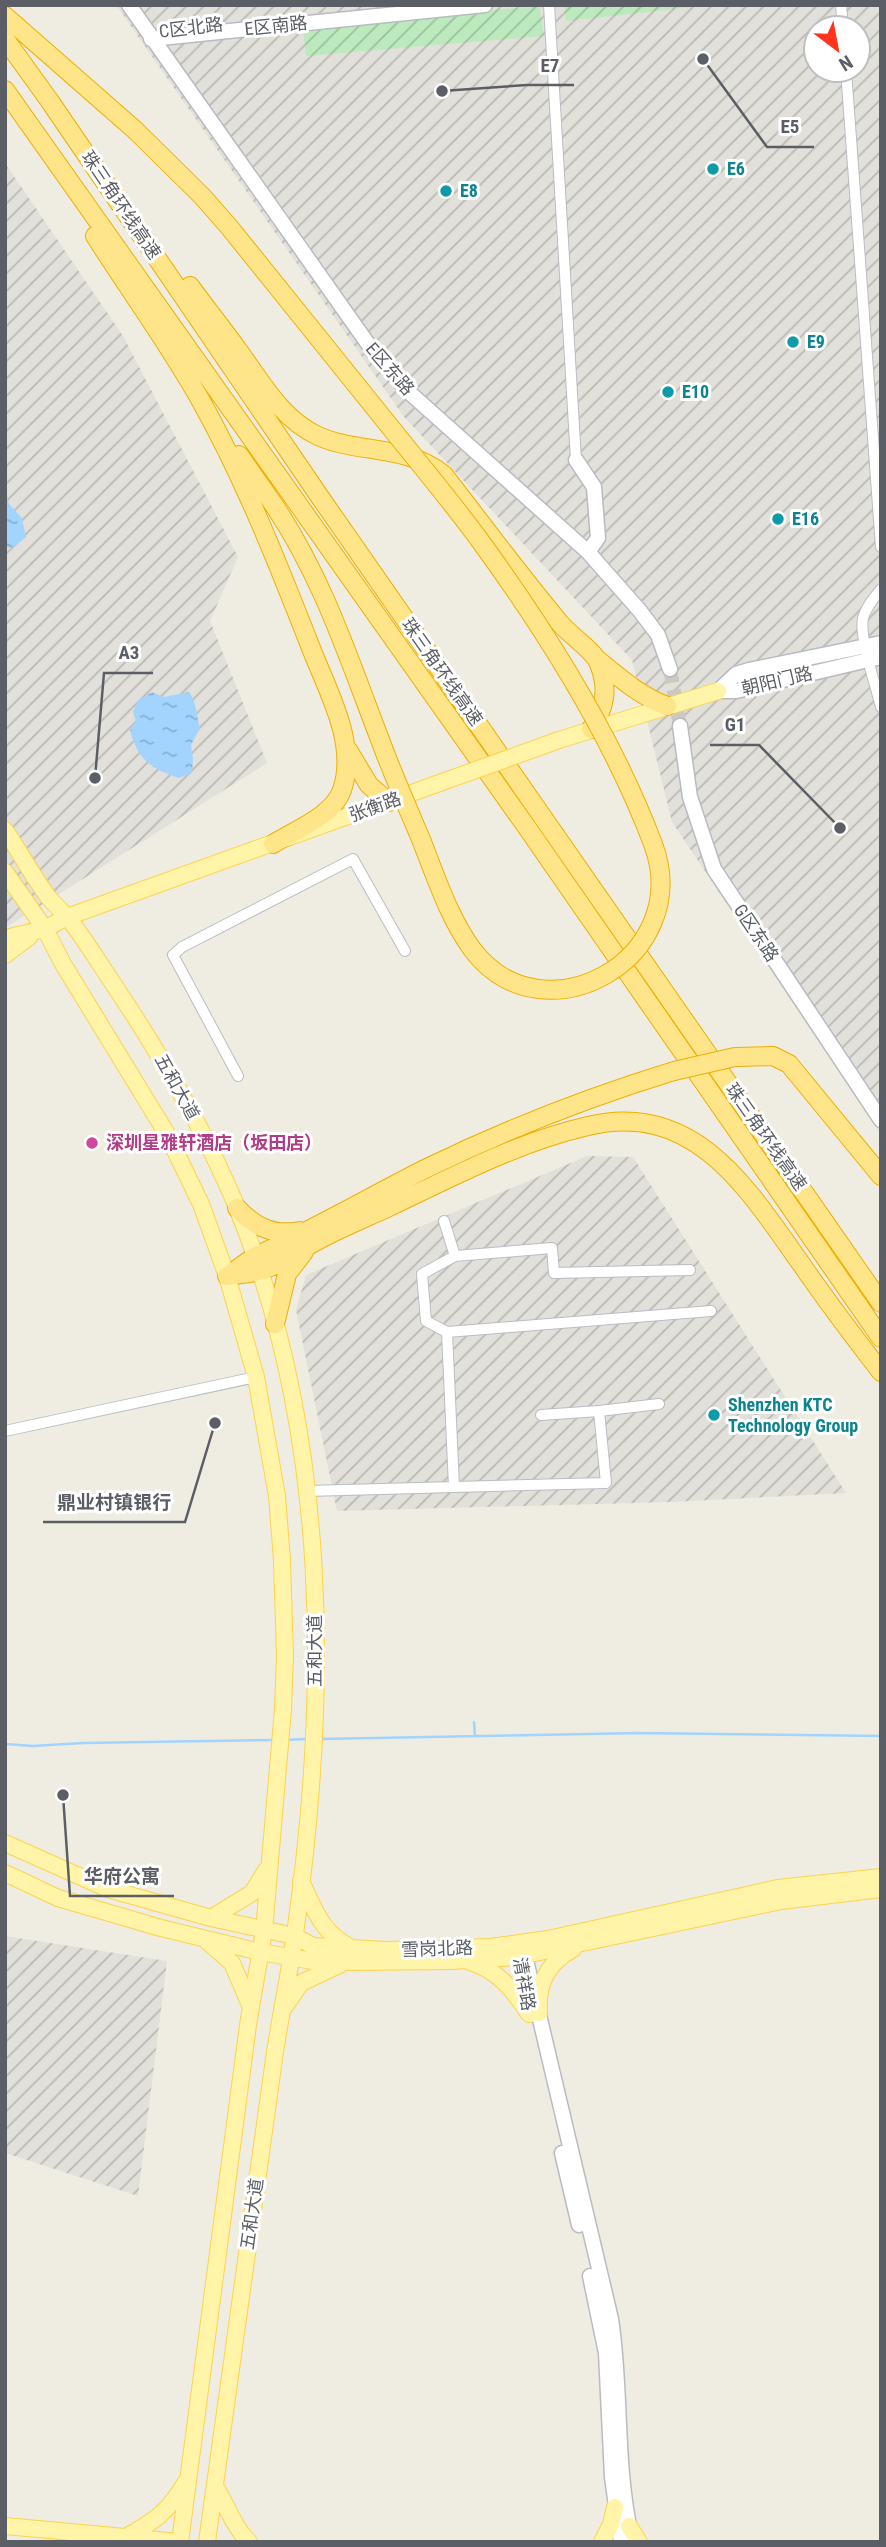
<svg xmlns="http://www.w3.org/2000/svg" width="886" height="2547" font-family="'Roboto Condensed','Noto Sans SC',sans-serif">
<defs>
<pattern id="industrial-furrows" width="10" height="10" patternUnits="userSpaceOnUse" patternTransform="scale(1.75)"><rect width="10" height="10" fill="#e2e0da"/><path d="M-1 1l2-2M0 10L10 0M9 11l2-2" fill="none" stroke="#bab9b4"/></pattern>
<pattern id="garden-furrows" width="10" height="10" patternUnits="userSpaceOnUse" patternTransform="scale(1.75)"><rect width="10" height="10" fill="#bceabd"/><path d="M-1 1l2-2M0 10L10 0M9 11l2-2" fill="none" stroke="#9cc19d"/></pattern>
<pattern id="water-ripples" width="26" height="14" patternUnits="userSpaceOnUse" patternTransform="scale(1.75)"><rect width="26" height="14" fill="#a2d4ff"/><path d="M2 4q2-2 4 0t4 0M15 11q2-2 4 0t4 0" fill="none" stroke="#87afd2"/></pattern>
</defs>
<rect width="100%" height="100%" fill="#efede2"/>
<path fill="url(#industrial-furrows)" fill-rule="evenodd" d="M116 5H881V1135L672 822 632 660 404 417ZM816 28H858V70H816Z
M5 163 123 336 238 557 210 621 267 763 5 928Z
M587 1156 633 1157 846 1493 671 1502 337 1511 296 1310 306 1275Z
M5 1936 167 1961 138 2196 5 2153Z"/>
<path fill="url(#garden-furrows)" d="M564 5H711L566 21Z
M539 6 544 36 306 56 303 26Z"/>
<path fill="url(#water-ripples)" d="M5 487 9 504 22 518 26 537 14 547 5 548Z
M152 692 164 697 189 692C197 703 196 715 200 728L191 745 193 759 192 773 179 778C151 769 138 760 130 730L136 721 133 712 138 700Z"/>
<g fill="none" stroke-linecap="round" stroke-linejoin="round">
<path stroke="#a2d4ff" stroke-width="2.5" d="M474 1722 475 1736
M320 1739 638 1733 881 1736
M285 1740 306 1739
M5 1744 33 1746 83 1743 275 1740"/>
<path stroke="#cacac3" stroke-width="14" stroke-dasharray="14 7" stroke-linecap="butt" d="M670 669 680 726"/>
<defs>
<path id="street" d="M549 5 576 460
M841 5 843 28
M846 70 881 547
M881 589C874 598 866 607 863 618 859 638 876 686 881 707
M238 1076 173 955 182 947 353 859 405 951
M444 1221 455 1256 422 1274 426 1321 447 1332
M455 1256 552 1248 554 1273 690 1270
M599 1411 659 1404
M5 1431 256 1377
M454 1487 447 1332 711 1311
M307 1491 606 1483 599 1411 541 1415"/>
<path id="secondary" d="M129 5 373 351 411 394 588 552 640 611 658 635 670 669
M151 39 485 5
M576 460 594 487 598 538 588 552
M718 691 736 674 749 670 881 643
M718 691H736L881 657
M680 726 690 797 714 869 881 1120
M521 1948 525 1956 611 2319C622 2390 615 2464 631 2535
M562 2153 579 2225
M590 2276 606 2353 612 2477 621 2542"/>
<path id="primary" d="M559 740 718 691
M5 830C20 852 33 877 49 898 55 905 62 911 68 918 85 939 99 963 114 985 161 1055 203 1127 236 1205 330 1435 329 1693 295 1934 289 1976 280 2017 274 2059 252 2220 229 2381 207 2542
M5 872 45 929 63 964 167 1134 201 1204 227 1276 256 1377 277 1496 282 1560 285 1656 283 1709 264 1931 248 2025 180 2542
M5 941 13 936 45 929 67 917 434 785
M5 955 29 937
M5 1843 108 1889 211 1918 294 1936 313 1946 387 1950 490 1947 548 1939 778 1888 881 1877
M5 1873 58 1898 161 1928 260 1952 313 1961 348 1962 451 1961 516 1957 781 1901 881 1889
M301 1881C315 1910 320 1931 351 1948
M211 1918 252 1893 267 1869
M207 1941 232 1963 250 2005
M470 1962C497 1969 515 1992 529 2014
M283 2009 301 1983 341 1964
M539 2013C537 1984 547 1963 573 1949
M215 2486C227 2505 233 2526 249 2542
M5 2526 179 2542
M629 2526 639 2542
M126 2537C155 2521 168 2512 185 2483
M602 2542 611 2524 615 2507"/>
<path id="highway" d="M5 16 135 130
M5 39 49 100 322 500 881 1303
M5 90 528 829 881 1338
M95 236C130 291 169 344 201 401 245 480 278 564 311 648 327 690 358 743 342 790 333 816 295 830 273 844
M190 286C206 308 223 329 238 350 261 381 281 419 318 436 358 454 406 444 444 475 482 524 519 574 559 622 569 635 594 650 599 664 609 689 605 708 591 729
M239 455 274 505
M598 660C620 678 640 696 667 706
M348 750 369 785 389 802
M735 1057 773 1056 789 1064 881 1176
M237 1208C255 1227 273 1236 300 1231
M233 1272 254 1257C312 1230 368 1198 425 1169 505 1130 589 1097 674 1071
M227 1276C238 1274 249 1274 259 1271 279 1266 297 1251 315 1242 338 1229 363 1219 387 1208 452 1177 518 1142 588 1126 696 1100 749 1191 802 1265 827 1302 854 1337 881 1372
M275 1324 287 1274 304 1252"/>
</defs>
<use href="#street" stroke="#babdc3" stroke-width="12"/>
<use href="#secondary" stroke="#b8bcc2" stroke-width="17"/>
<use href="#primary" stroke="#ffd24b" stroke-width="18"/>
<use href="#highway" stroke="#f1ae00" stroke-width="20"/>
<use href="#street" stroke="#fff" stroke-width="10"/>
<use href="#secondary" stroke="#fff" stroke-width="14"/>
<use href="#primary" stroke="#fff4a7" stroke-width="16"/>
<use href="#highway" stroke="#ffe589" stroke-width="18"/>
<defs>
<path id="primary-bridge" d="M434 785 559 740"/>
<path id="highway-bridge" d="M135 130 202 196 230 228C285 296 340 365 395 433 424 469 454 505 481 542 548 634 613 738 653 844 696 958 543 1044 472 949 448 916 435 874 420 837 406 804 391 770 379 737 347 654 323 579 274 505
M674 1071 735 1057"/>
</defs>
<use href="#primary-bridge" stroke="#ffd24b" stroke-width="18" stroke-linecap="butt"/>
<use href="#highway-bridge" stroke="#f1ae00" stroke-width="20" stroke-linecap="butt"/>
<use href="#primary-bridge" stroke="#fff4a7" stroke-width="16"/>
<use href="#highway-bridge" stroke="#ffe589" stroke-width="18"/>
</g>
<g fill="#0f9aa8" stroke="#fff" stroke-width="2.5">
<circle cx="713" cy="169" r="7"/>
<circle cx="446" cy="191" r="7"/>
<circle cx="793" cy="342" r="7"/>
<circle cx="668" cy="392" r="7"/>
<circle cx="778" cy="519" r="7"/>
<circle cx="714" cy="1415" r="7"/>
</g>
<circle fill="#d1479c" stroke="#fff" stroke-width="2.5" cx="92" cy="1143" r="7"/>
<g text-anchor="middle" stroke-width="6" stroke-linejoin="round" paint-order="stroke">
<g font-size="18" fill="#5b5f65" stroke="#fff">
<text transform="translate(276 26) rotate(-6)" y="6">E区南路</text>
<text transform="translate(191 28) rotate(-7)" y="6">C区北路</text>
<text transform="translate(121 205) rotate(56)" y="6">珠三角环线高速</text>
<text transform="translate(390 369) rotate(49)" y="6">E区东路</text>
<text transform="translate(442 672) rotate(55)" y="6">珠三角环线高速</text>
<text transform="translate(777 681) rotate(-13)" y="6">朝阳门路</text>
<text transform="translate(375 807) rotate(-20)" y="6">张衡路</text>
<text transform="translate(756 933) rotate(56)" y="6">G区东路</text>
<text transform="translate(177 1087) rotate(61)" y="6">五和大道</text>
<text transform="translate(766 1137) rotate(55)" y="6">珠三角环线高速</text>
<text transform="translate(315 1651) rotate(-90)" y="6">五和大道</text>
<text transform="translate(437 1949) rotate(-2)" y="6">雪岗北路</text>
<text transform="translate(524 1984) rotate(80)" y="6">清祥路</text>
<text transform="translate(252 2214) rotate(-82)" y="6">五和大道</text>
</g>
<g font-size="18" font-weight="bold" fill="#0d838f" stroke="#fff" text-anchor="start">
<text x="727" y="175">E6</text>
<text x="460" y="197">E8</text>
<text x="807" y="348">E9</text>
<text x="682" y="398">E10</text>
<text x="792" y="525">E16</text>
<text x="728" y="1411">Shenzhen KTC<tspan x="728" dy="21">Technology Group</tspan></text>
</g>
<g font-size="18" font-weight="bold" fill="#b23c85" stroke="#fff" text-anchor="start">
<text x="106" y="1149">深圳星雅轩酒店（坂田店）</text>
</g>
</g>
<path fill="none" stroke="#5b5f65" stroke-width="2.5" d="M442 91L527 85H574M703 59L767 147H814M95 778L104 673H153M840 828L759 745H710M215 1423L185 1522H43M63 1795L70 1896H174"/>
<g fill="#5b5f65" stroke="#fff" stroke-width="2.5">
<circle cx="442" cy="91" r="7"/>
<circle cx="703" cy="59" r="7"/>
<circle cx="95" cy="778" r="7"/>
<circle cx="840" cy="828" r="7"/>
<circle cx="215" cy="1423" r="7"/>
<circle cx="63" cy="1795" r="7"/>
</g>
<g font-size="19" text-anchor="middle" font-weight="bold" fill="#5b5f65" stroke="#fff" stroke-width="6" stroke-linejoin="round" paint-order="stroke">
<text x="550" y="72">E7</text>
<text x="790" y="133">E5</text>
<text x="129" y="659">A3</text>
<text x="735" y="731">G1</text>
<text x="114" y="1509">鼎业村镇银行</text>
<text x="122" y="1883">华府公寓</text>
</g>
<rect width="886" height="2547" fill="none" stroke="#5b5f65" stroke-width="14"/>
<g transform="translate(837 49) rotate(148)"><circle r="33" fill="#ffffff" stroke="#bdbfc1" stroke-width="2"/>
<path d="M0-5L12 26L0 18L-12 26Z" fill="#fc351c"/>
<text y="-10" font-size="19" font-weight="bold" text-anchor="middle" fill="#5b5f65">N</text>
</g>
</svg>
